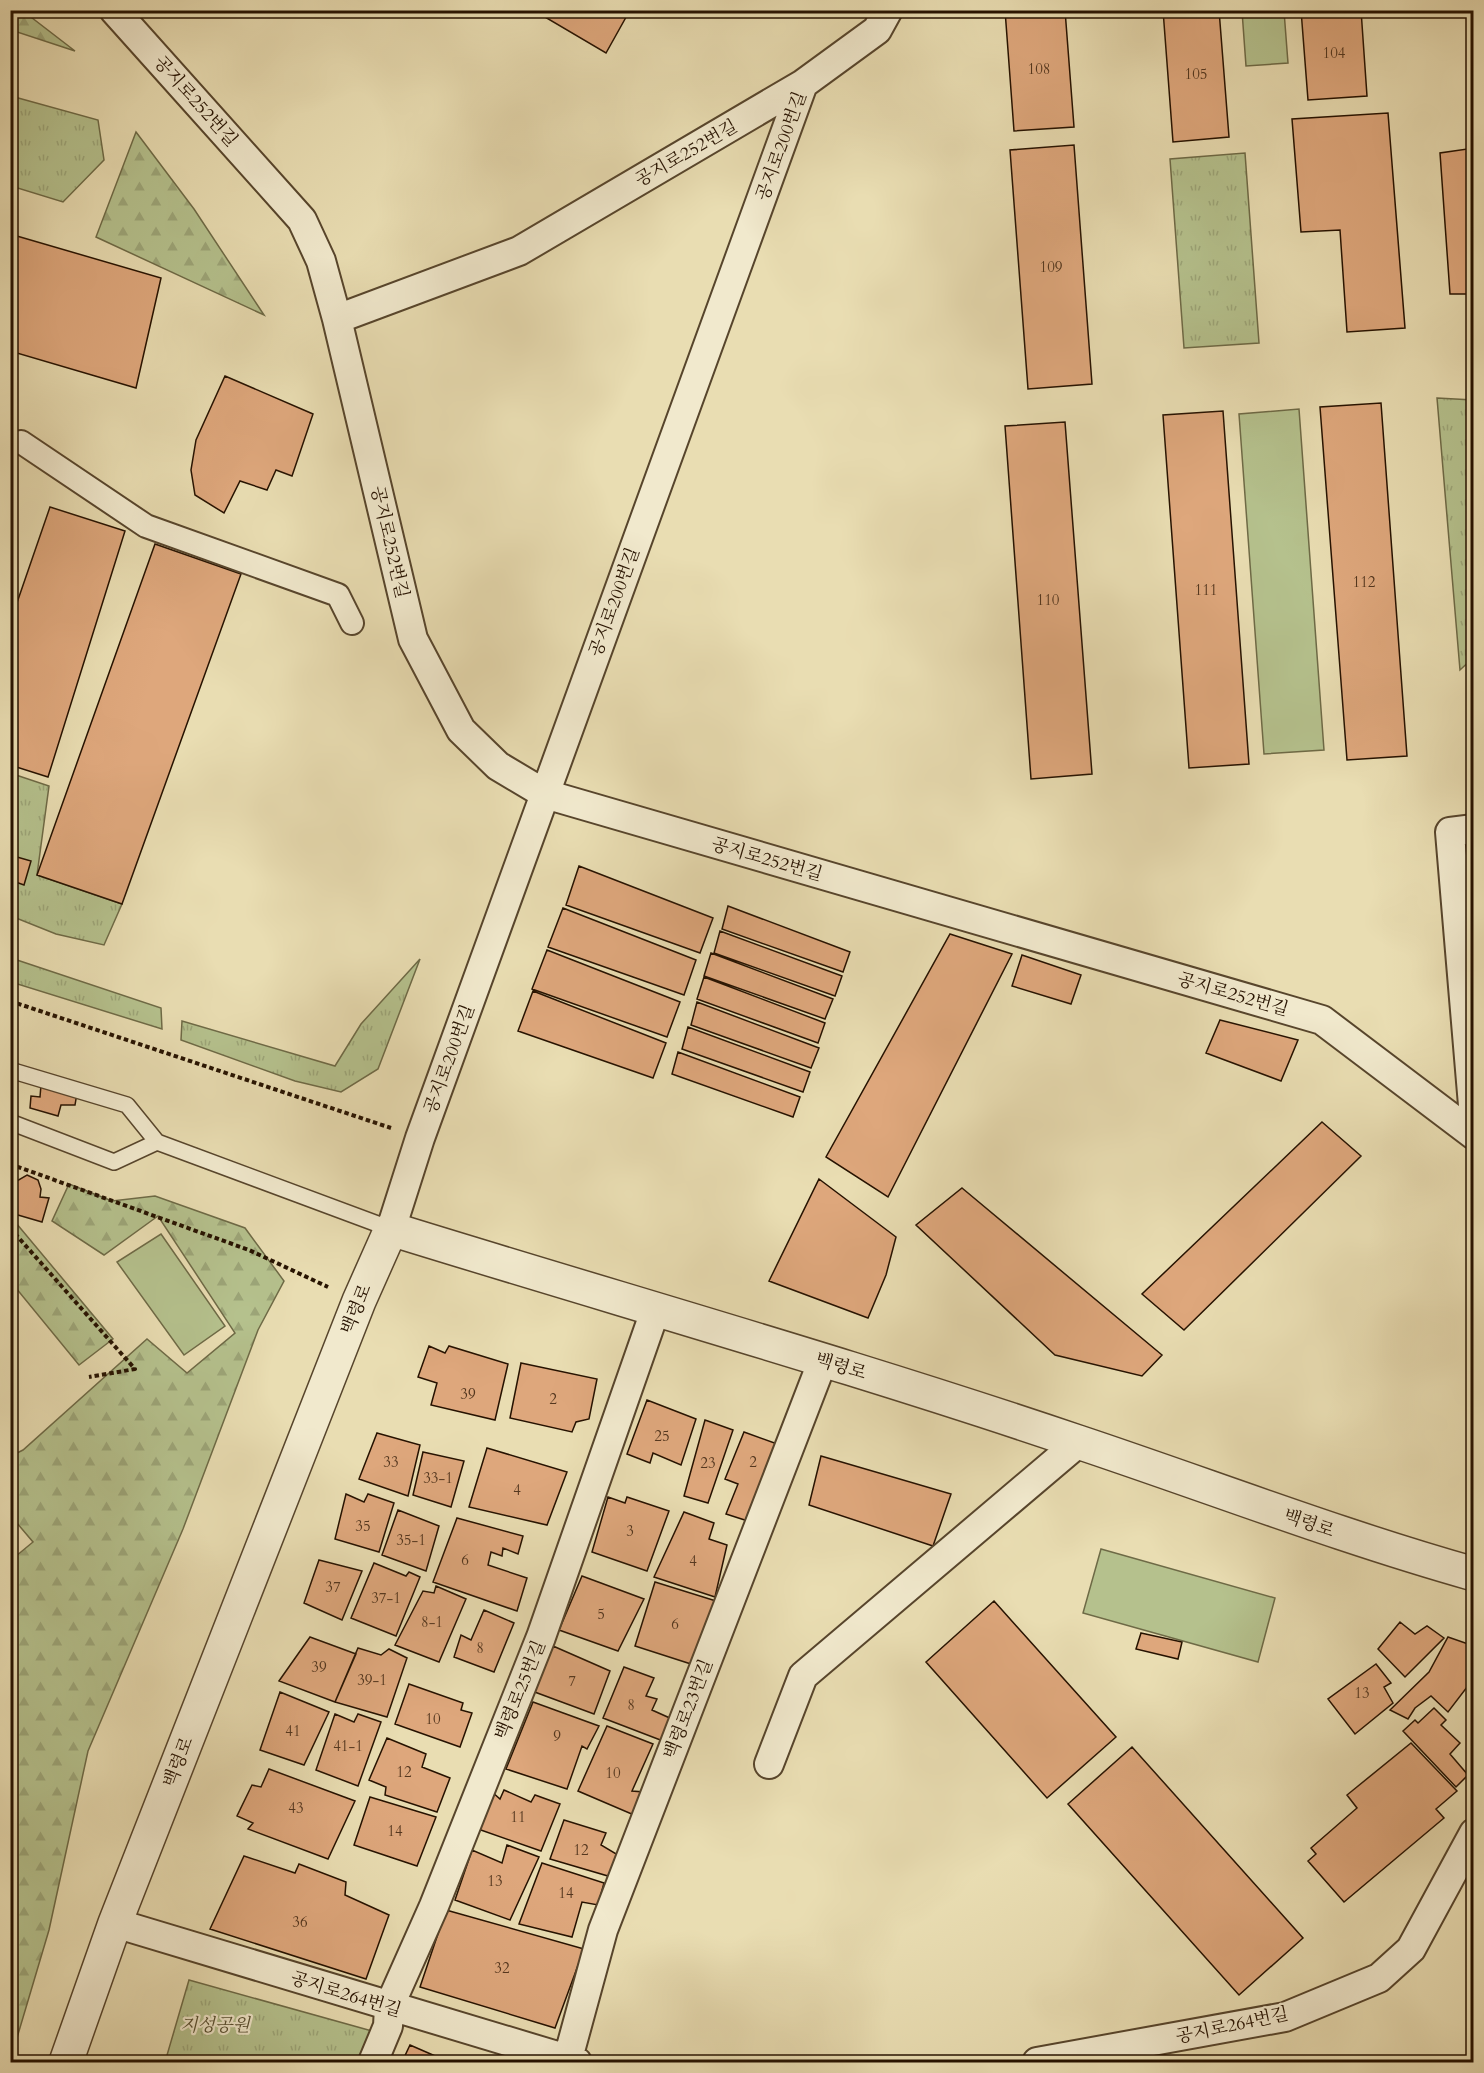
<svg xmlns="http://www.w3.org/2000/svg" width="1484" height="2073" font-family="Cardo,'Noto Serif KR',serif">
<defs>
<pattern id="grass-tufts" width="24" height="20" patternUnits="userSpaceOnUse" patternTransform="scale(1.5)"><rect width="24" height="20" fill="#b5c18d"/><path d="M3 7l-1-3M5 7V3M7 7l1-3M15 17l-1-3M17 17v-4M19 17l1-3" fill="none" stroke="#9ca578"/></pattern>
<pattern id="forest-firs" width="22" height="20" patternUnits="userSpaceOnUse" patternTransform="scale(1.5)"><rect width="22" height="20" fill="#b5c18d"/><path d="M5 1l3.5 6h-7zM16 11l3.5 6h-7z" fill="#9ca578"/></pattern>
</defs>
<rect width="100%" height="100%" fill="#e9ddb2"/>
<filter id="stains"><feTurbulence type="fractalNoise" baseFrequency=".00333" numOctaves="4"/><feColorMatrix values="0 0 0 0 .2 0 0 0 0 .09 0 0 0 0 .02 0 0 0 .5 -.17"/></filter>
<radialGradient id="worn" r=".72"><stop offset=".6" stop-color="#630" stop-opacity="0"/><stop offset="1" stop-color="#630" stop-opacity=".3"/></radialGradient>
<path fill="url(#grass-tufts)" stroke="#6e6a46" stroke-width="1.5" d="M11 96 98 120 104 160 63 202 11 186Z
M1245 153 1259 343 1184 348 1170 159Z
M1437 398 1473 400 1474 657 1460 670Z
M10 773 49 786 37 875 122 904 104 945 56 934 11 916Z
M11 958 161 1008 162 1029 11 982Z
M420 959 378 1069 341 1092 295 1081 181 1040 182 1021 335 1066 361 1024Z
M189 1980 372 2031 358 2062H165Z"/>
<path fill="url(#forest-firs)" stroke="#6e6a46" stroke-width="1.5" d="M10 11H23L75 51 11 30Z
M136 132 194 209 264 315 96 237Z
M69 1184 112 1201 155 1196 245 1228 284 1281 258 1330 183 1529 88 1751 49 1930 11 2058 10 1561 33 1542 11 1516V1456L23 1450 147 1339 187 1373 235 1333 158 1216 104 1255 52 1221Z
M11 1217 113 1339 79 1365 11 1282Z"/>
<path fill="#b5c18d" stroke="#6e6a46" stroke-width="1.5" d="M1242 11H1284L1288 63 1246 66Z
M1299 409 1324 750 1264 754 1239 414Z
M161 1234 225 1326 184 1355 117 1262Z
M1101 1549 1275 1598 1258 1662 1083 1613Z"/>
<path fill="#dea77c" stroke="#261200" stroke-width="1.5" d="M533 10H630L606 53Z
M1005 10H1065L1074 127 1014 131Z
M1163 10H1219L1229 137 1173 142Z
M1301 10H1361L1367 96 1308 100Z
M1466 10H1474V101H1473Z
M1388 113 1405 328 1347 332 1340 230 1301 232 1292 119Z
M1074 145 1092 384 1028 389 1010 150Z
M1474 148V294H1450L1440 153Z
M10 234 161 278 136 388 10 351Z
M225 376 313 414 292 476 276 470 267 490 240 481 224 513 195 495 191 470 196 440Z
M1381 403 1407 756 1347 760 1320 407Z
M1223 411 1249 764 1189 768 1163 415Z
M1065 422 1092 774 1031 779 1005 426Z
M50 507 125 531 48 777 10 765V623Z
M155 544 241 574 122 904 37 875Z
M10 855 31 861 24 885 10 880Z
M579 866 713 918 700 953 566 905Z
M728 906 850 952 843 972 722 929Z
M563 908 696 960 684 995 548 947Z
M720 931 842 976 835 996 714 953Z
M950 934 1012 954 888 1197 826 1157Z
M547 950 680 1002 667 1037 532 989Z
M711 953 833 999 825 1019 704 976Z
M1022 955 1081 975 1071 1004 1012 986Z
M704 977 825 1023 818 1043 697 999Z
M533 991 666 1043 653 1078 518 1031Z
M697 1002 819 1048 811 1068 691 1025Z
M1220 1020 1298 1040 1281 1081 1206 1053Z
M688 1027 810 1072 803 1092 682 1049Z
M678 1052 800 1097 793 1117 672 1074Z
M41 1085 77 1093 75 1105H61L58 1116 30 1108 31 1096 40 1097Z
M1322 1122 1361 1156 1184 1330 1142 1294Z
M27 1175 38 1180 41 1189 40 1197 49 1198 42 1222 11 1213 14 1204 10 1198V1189L15 1182Z
M819 1179 896 1237 886 1275 868 1318 769 1281Z
M962 1188 1162 1355 1142 1376 1055 1355 916 1225Z
M429 1346 445 1353 449 1346 508 1364 495 1420 431 1405 437 1383 418 1377Z
M521 1363 597 1379 589 1419 576 1422 572 1432 510 1418Z
M647 1400 696 1419 681 1465 653 1453 650 1463 627 1454Z
M705 1420 733 1430 708 1503 684 1496Z
M744 1432 780 1445 751 1522 726 1514 738 1484 725 1479Z
M377 1433 420 1445 408 1496 359 1479Z
M487 1448 567 1472 547 1525 469 1507Z
M423 1452 464 1461 451 1507 413 1495Z
M821 1456 951 1494 933 1546 809 1505Z
M346 1494 364 1502 368 1494 394 1503 379 1552 335 1539Z
M608 1497 625 1503 627 1497 669 1511 647 1571 592 1552Z
M398 1510 439 1526 426 1571 382 1555Z
M684 1512 714 1523 709 1539 727 1545 715 1597 654 1577Z
M457 1518 523 1536 518 1554 503 1548 502 1556 491 1552 488 1565 527 1578 517 1611 433 1582Z
M319 1560 362 1571 342 1620 304 1603Z
M374 1563 406 1576 409 1572 420 1577 396 1636 351 1618Z
M582 1576 644 1599 618 1651 559 1630Z
M655 1582 716 1601 691 1664 635 1646Z
M436 1586 466 1599 439 1662 395 1645 423 1591 434 1593Z
M994 1601 1116 1737 1047 1798 926 1662Z
M484 1610 514 1623 494 1672 454 1657 461 1635 471 1640Z
M1400 1622 1415 1634 1427 1626 1444 1638 1405 1677 1378 1649Z
M1141 1633 1182 1642 1178 1659 1136 1649Z
M310 1637 356 1654 335 1702 279 1681Z
M1448 1637 1474 1646V1678L1448 1712 1431 1696 1415 1708 1408 1719 1390 1710 1429 1672Z
M553 1646 610 1671 594 1714 532 1691Z
M358 1648 381 1655 389 1649 407 1658 387 1717 335 1702Z
M1376 1664 1391 1683 1384 1687 1393 1703 1355 1734 1328 1699Z
M624 1667 654 1678 646 1696 657 1699 652 1710 672 1719 663 1741 603 1718Z
M409 1684 463 1703 461 1710 472 1713 460 1747 395 1724Z
M280 1692 329 1712 304 1765 260 1750Z
M533 1702 599 1726 587 1749 582 1746 567 1789 506 1769Z
M1434 1708 1446 1720 1441 1725 1460 1743 1450 1754 1468 1775 1456 1787 1403 1731 1415 1720 1418 1723Z
M335 1714 354 1722 358 1714 381 1722 358 1786 316 1770Z
M607 1726 653 1744 632 1791 644 1792 634 1815 578 1791Z
M387 1738 426 1754 422 1767 450 1778 437 1812 385 1795 386 1787 369 1780Z
M1411 1743 1457 1791 1436 1809 1444 1818 1344 1902 1308 1861 1316 1854 1311 1848 1357 1808 1347 1795Z
M1132 1747 1303 1938 1239 1995 1068 1804Z
M269 1769 355 1801 328 1859 248 1829 253 1823 237 1816 252 1785 261 1787Z
M504 1790 531 1802 535 1795 560 1804 541 1851 478 1829 491 1791 500 1799Z
M370 1797 436 1817 417 1866 354 1845Z
M564 1820 606 1833 601 1845 618 1855 608 1876 550 1859Z
M507 1845 539 1857 510 1920 455 1900 472 1850 502 1863Z
M244 1856 295 1873 299 1864 346 1882 345 1895 389 1915 366 1979 210 1929Z
M542 1863 604 1883 598 1905 582 1902 572 1937 519 1924Z
M446 1910 584 1949 555 2028 420 1987Z
M410 2045 449 2062H402Z"/>
<g fill="none" stroke-linecap="round" stroke-linejoin="round">
<defs>
<path id="service" d="M10 1070 127 1105 157 1142
M10 1122 114 1162 157 1142 391 1229"/>
<path id="pedestrian" d="M21 442 146 526 338 595 352 623"/>
<path id="minor" d="M114 10 302 220 321 261 337 319
M803 84 519 251 337 319 413 639 461 730 498 766 545 794 1322 1020 1474 1135
M1474 829 1450 832 1474 1117
M391 1229 420 1138 803 84 877 30 888 10
M769 1764 803 1676 1079 1442
M115 1923 577 2062
M373 2062 388 2026 389 2007 434 1906 541 1637 655 1311
M567 2062 603 1930 823 1360
M1037 2062 1285 2017 1379 1978 1411 1949 1474 1833"/>
<path id="tertiary" d="M66 2062 115 1923 359 1301 391 1229C620 1300 851 1365 1078 1442 1210 1486 1339 1536 1474 1574"/>
</defs>
<use href="#service" stroke="#57452c" stroke-width="18"/>
<use href="#pedestrian" stroke="#57452c" stroke-width="26"/>
<use href="#minor" stroke="#57452c" stroke-width="32"/>
<use href="#tertiary" stroke="#57452c" stroke-width="36"/>
<path stroke="#261200" stroke-width="4" stroke-dasharray="4.5 3" stroke-linecap="butt" d="M10 1001 391 1128
M10 1164 249 1250 328 1287
M10 1228 135 1369 89 1377"/>
<use href="#service" stroke="#f1e9cd" stroke-width="15"/>
<use href="#pedestrian" stroke="#f1e9cd" stroke-width="22"/>
<use href="#minor" stroke="#f1e9cd" stroke-width="28"/>
<use href="#tertiary" stroke="#f1e9cd" stroke-width="33"/>
</g>
<g text-anchor="middle" stroke-width="4.5" stroke-linejoin="round" paint-order="stroke">
<g font-size="15" fill="#54371f">
<text x="1334" y="58">104</text>
<text x="1039" y="74">108</text>
<text x="1196" y="79">105</text>
<text x="1051" y="272">109</text>
<text x="1364" y="587">112</text>
<text x="1206" y="595">111</text>
<text x="1048" y="605">110</text>
<text x="468" y="1399">39</text>
<text x="553" y="1404">2</text>
<text x="662" y="1441">25</text>
<text x="391" y="1467">33</text>
<text x="753" y="1467">2</text>
<text x="708" y="1468">23</text>
<text x="438" y="1483">33-1</text>
<text x="517" y="1495">4</text>
<text x="363" y="1531">35</text>
<text x="630" y="1536">3</text>
<text x="411" y="1545">35-1</text>
<text x="465" y="1565">6</text>
<text x="693" y="1566">4</text>
<text x="333" y="1592">37</text>
<text x="386" y="1603">37-1</text>
<text x="601" y="1619">5</text>
<text x="432" y="1627">8-1</text>
<text x="675" y="1629">6</text>
<text x="480" y="1653">8</text>
<text x="319" y="1672">39</text>
<text x="372" y="1685">39-1</text>
<text x="572" y="1686">7</text>
<text x="1362" y="1698">13</text>
<text x="631" y="1710">8</text>
<text x="433" y="1724">10</text>
<text x="293" y="1736">41</text>
<text x="557" y="1741">9</text>
<text x="348" y="1751">41-1</text>
<text x="404" y="1777">12</text>
<text x="613" y="1778">10</text>
<text x="296" y="1813">43</text>
<text x="518" y="1822">11</text>
<text x="395" y="1836">14</text>
<text x="581" y="1855">12</text>
<text x="495" y="1886">13</text>
<text x="566" y="1898">14</text>
<text x="300" y="1927">36</text>
<text x="502" y="1973">32</text>
</g>
<g font-size="18" fill="#261200" stroke="#f1e9cd">
<text transform="translate(196 101) rotate(48)" y="6">공지로252번길</text>
<text transform="translate(781 146) rotate(-70)" y="6">공지로200번길</text>
<text transform="translate(686 153) rotate(-30)" y="6">공지로252번길</text>
<text transform="translate(390 542) rotate(77)" y="6">공지로252번길</text>
<text transform="translate(614 602) rotate(-70)" y="6">공지로200번길</text>
<text transform="translate(767 859) rotate(16)" y="6">공지로252번길</text>
<text transform="translate(1233 994) rotate(16)" y="6">공지로252번길</text>
<text transform="translate(449 1059) rotate(-70)" y="6">공지로200번길</text>
<text transform="translate(356 1309) rotate(-68)" y="6">백령로</text>
<text transform="translate(841 1366) rotate(17)" y="6">백령로</text>
<text transform="translate(1309 1523) rotate(19)" y="6">백령로</text>
<text transform="translate(520 1690) rotate(-68)" y="6">백령로25번길</text>
<text transform="translate(688 1709) rotate(-69)" y="6">백령로23번길</text>
<text transform="translate(178 1762) rotate(-69)" y="6">백령로</text>
<text transform="translate(346 1994) rotate(17)" y="6">공지로264번길</text>
<text transform="translate(1232 2025) rotate(-12)" y="6">공지로264번길</text>
</g>
<g font-size="18" font-style="italic" fill="#584f31" stroke="#f1e9cd">
<text x="215" y="2031">지성공원</text>
</g>
</g>
<rect width="1484" height="2073" fill="none" stroke="#e9ddb2" stroke-width="36"/>
<rect x="12" y="12" width="1460" height="2049" fill="none" stroke="#261200" stroke-width="3"/>
<rect x="18" y="18" width="1448" height="2037" fill="none" stroke="#261200" stroke-width="1.5"/>
<rect width="100%" height="100%" filter="url(#stains)"/>
<rect width="100%" height="100%" fill="url(#worn)"/>
</svg>
